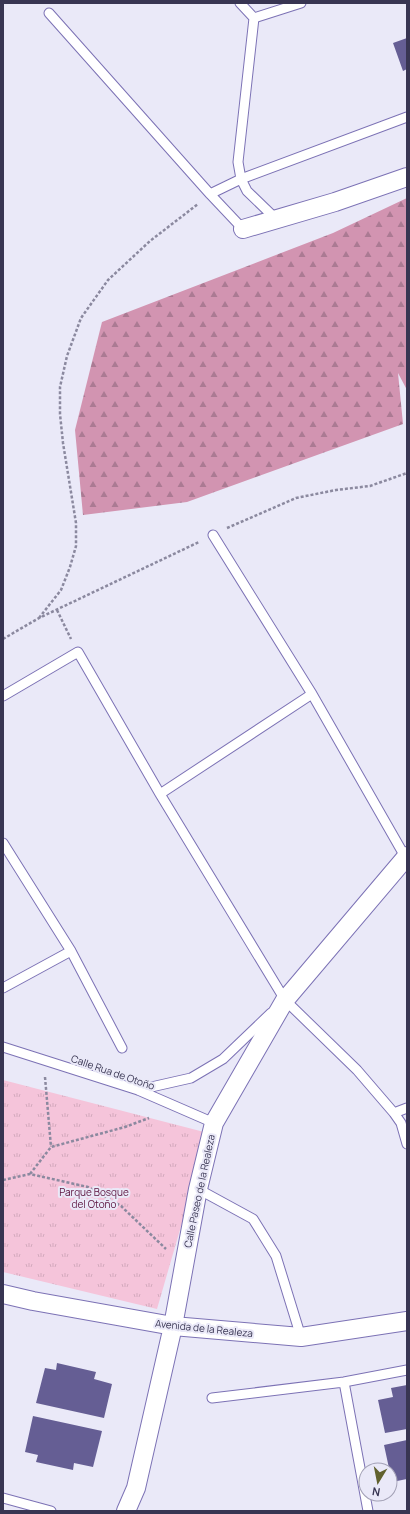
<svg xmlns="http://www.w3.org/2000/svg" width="410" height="1514" font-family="Manrope,sans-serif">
<defs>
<pattern id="forest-firs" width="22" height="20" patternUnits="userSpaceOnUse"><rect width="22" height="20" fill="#d294b1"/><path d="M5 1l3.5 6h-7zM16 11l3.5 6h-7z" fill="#ab7a93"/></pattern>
<pattern id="park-tufts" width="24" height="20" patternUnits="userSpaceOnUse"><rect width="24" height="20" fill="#f5c4da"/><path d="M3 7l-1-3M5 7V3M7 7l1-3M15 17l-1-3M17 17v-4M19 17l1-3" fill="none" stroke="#d3a9bd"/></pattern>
</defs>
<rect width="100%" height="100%" fill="#eae9f8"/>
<path fill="url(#forest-firs)" d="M407 198V390L398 373 403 424 187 502 83 515 75 430 102 322 333 233Z"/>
<path fill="url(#park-tufts)" d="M3 1080 208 1133 157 1309 3 1272Z"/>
<path fill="#655e94" d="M407 38V69L403 71 393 43Z
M57 1363 96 1372 94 1379 112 1384 104 1418 36 1403 45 1368 56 1370Z
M407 1385V1429L385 1433 378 1400 393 1397 391 1388Z
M33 1416 102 1431 93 1467 74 1463 73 1470 36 1462 38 1455 25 1452Z
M407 1440V1479L392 1482 384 1445Z"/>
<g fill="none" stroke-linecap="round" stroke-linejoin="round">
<defs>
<path id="lane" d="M240 3 254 18
M49 13 210 194 243 229
M254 18 238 162 241 179 247 191 277 220
M254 18 301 3
M210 194 241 179 407 117
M213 535 312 694 407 860
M3 696 78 652 160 794 285 1000 357 1070 394 1113 401 1123 407 1144
M160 794 312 694
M3 843 71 951 122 1048
M3 988 71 951
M3 1047 138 1090 214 1123
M138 1090 191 1078 223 1059 271 1013
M394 1113 407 1108
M198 1189 253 1219 276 1256 301 1337
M344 1382 368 1511
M212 1398 344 1382 407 1370
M3 1498 51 1511"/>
<path id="street" d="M243 229 335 202 407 177
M3 1294 33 1301 173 1326 301 1337 407 1321
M126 1511 136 1488 173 1326 198 1189 214 1123 285 1000 407 856"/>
</defs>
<use href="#lane" stroke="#7c72b5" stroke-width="11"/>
<use href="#street" stroke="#7c72b5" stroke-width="20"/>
<path stroke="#8b899f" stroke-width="2.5" stroke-dasharray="3 2" stroke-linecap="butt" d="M227 528 296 498 336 490 370 486 407 473
M57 610 71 639
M39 618 61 590 70 567 76 546V523L63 443 60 414V387L67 356 81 318 108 280 150 241 198 204
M3 639 39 618 199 542
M45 1077 51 1147
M30 1174 51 1147 125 1127 149 1118
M3 1180 30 1174 88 1187 121 1206 166 1249"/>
<use href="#lane" stroke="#fff" stroke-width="9"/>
<use href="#street" stroke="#fff" stroke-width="18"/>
</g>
<g text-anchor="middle" stroke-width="4" stroke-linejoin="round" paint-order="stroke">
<g font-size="10" fill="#383552" stroke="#eae9f8">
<text transform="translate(113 1072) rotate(19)" y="4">Calle Rua de Otoño</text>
<text transform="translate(199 1191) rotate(-78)" y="4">Calle Paseo de la Realeza</text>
<text transform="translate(204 1328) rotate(6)" y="4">Avenida de la Realeza</text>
</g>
<g font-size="10" fill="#5b113d" stroke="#eae9f8">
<text x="94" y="1196">Parque Bosque<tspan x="94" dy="12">del Otoño</tspan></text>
</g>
</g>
<rect width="410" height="1514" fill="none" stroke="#383552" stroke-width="8"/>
<g transform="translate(378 1482) rotate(190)"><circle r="19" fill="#eae9f8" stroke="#a3a1b6"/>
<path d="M0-3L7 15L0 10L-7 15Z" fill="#61612e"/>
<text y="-6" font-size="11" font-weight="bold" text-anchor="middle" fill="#383552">N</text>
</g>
</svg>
